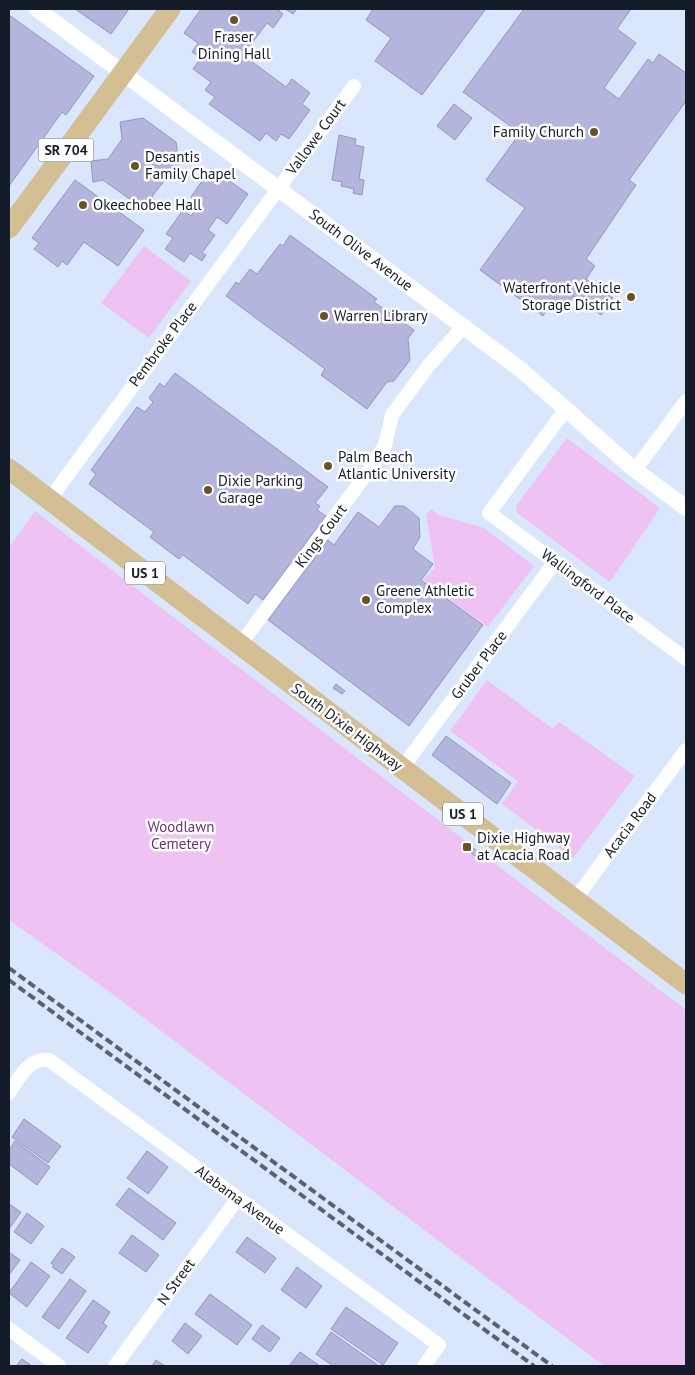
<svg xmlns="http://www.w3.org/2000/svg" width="695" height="1375" font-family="'PT Sans',sans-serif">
<rect width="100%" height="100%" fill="#d9e6fc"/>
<path fill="#eec3f3" d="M144 246 191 281 149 338 101 303Z
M567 438 660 508 610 582 517 513 516 506Z
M431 509 439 515 484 528 534 566 488 627 423 580 435 568 426 515Z
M35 511 686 1010V1366H604L99 984 9 920V548Z
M487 680 553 729 559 722 635 776 573 858 502 804 518 781 450 731Z"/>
<path fill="#b3b5dd" stroke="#9496bd" d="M75 9H129L111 34Z
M201 9H280L279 11 283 14 273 28 267 23 243 55 286 87 292 79 310 93 302 104 310 110 289 139 281 134 276 141 266 133 260 141 209 104 215 97 205 90 211 82 193 69 201 58 192 52 198 43 184 33Z
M285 9H297L293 14Z
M373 9H482L485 10 422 95 375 61 391 38 366 20Z
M524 9H631L617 29 636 43 604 88 619 99 648 59 653 63 659 54 686 73V101L629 180 636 185 586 259 595 266 586 279 613 298 601 315 574 296 565 307 554 300 543 316 480 270 525 208 486 180 520 133 463 92Z
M9 15 94 76 66 115 62 112 9 186Z
M454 104 472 118 455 140 437 126Z
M143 118 176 142 180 171H172L153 195 151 206 133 209 131 200 103 180 93 182 91 161 108 159 122 139 120 122Z
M339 135 356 139 355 145 364 147 359 179 364 180 362 195 353 193 354 189 341 186 342 182 332 180Z
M211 168 248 194 227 224 217 217 208 230 215 235 202 253 206 255 202 261 190 253 184 262 165 249 173 238 166 234 183 210 191 216 200 203 191 197Z
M75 180 144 230 118 266 84 242 67 265 62 261 58 267 34 249 39 243 32 238Z
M290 235 377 299 374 302 414 330 408 339 410 360 394 381 387 382 367 409 321 375 325 369 226 296 236 282 239 284 250 269 257 274 280 244 283 246Z
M175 373 328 487 315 503 320 506 317 510 326 516 263 600 255 594 248 604 183 555 179 559 150 537 154 532 89 484 96 474 91 470 137 407 145 412 153 402 149 398 160 383 164 387Z
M395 506H404L419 518 420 537 413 549 433 564 421 580 483 625 409 726 268 620 328 540 334 545 358 512 379 527Z
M336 684 345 691 342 694 333 688Z
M446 736 511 783 497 804 432 755Z
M470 846 478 852 475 856 467 849Z
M24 1119 61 1146 48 1163 12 1137Z
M15 1141 50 1167 37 1185 9 1164V1150Z
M147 1151 168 1167 148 1194 127 1178Z
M129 1188 176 1223 163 1240 116 1205Z
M9 1204 21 1212 9 1229Z
M27 1213 44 1226 31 1244 14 1232Z
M132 1235 159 1255 146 1272 119 1253Z
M247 1237 276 1258 265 1273 236 1252Z
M62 1248 75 1257 62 1274 52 1267 54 1265 51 1263Z
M9 1252 20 1260 9 1275Z
M31 1262 50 1276 27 1307 9 1293Z
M297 1267 322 1286 306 1308 281 1290Z
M70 1279 86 1291 59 1329 42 1317Z
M210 1294 252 1325 237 1345 195 1314Z
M93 1300 110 1312 103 1323 107 1326 88 1353 66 1338Z
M346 1307 398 1343 383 1365 331 1329Z
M185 1323 202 1336 188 1354 172 1341Z
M262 1325 280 1338 270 1352 252 1339Z
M331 1332 379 1366H333L316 1354Z
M300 1352 320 1366H289Z
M22 1359 32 1366H16Z
M156 1360 165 1366H152Z"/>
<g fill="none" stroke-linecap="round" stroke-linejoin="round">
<path stroke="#fff" stroke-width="14" d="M566 409 489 513 686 659
M635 470 686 401
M49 500 354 86
M240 645 370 469 385 445 392 415 429 365 464 326
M402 768 555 562
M575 899 686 750
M9 1093C20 1077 28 1058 49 1060L439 1345 424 1366
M9 1329 59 1366
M115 1366 238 1198"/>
<path stroke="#fff" stroke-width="16" d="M37 9 520 369 635 470 686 508"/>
<path stroke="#d4bf95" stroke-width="21" d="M9 228 170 9
M9 469 686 984"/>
<path stroke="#596272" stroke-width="4" stroke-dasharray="8 4" stroke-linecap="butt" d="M9 968 552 1366
M9 980 534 1366"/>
</g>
<g fill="#6a5222" stroke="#fff" stroke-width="2">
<circle cx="234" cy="20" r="5"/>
<circle cx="594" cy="132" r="5"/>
<circle cx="135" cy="166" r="5"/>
<circle cx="83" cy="205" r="5"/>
<circle cx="631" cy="297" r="5"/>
<circle cx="324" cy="316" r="5"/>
<circle cx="328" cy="466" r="5"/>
<circle cx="208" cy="490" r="5"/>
<circle cx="366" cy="600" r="5"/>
<rect x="462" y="842" width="10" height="10" rx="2.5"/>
</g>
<g text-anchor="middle" stroke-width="5" stroke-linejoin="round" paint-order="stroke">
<g fill="#fff" stroke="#5b6069" stroke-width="1">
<rect x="38.5" y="138.5" width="55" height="23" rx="4"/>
<rect x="125" y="561.5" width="40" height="23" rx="4"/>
<rect x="443" y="802.5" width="40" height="23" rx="4"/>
</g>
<g font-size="14" font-weight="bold" fill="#151c29">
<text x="66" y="155">SR 704</text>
<text x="145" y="578">US 1</text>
<text x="463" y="819">US 1</text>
</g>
<g font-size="15" fill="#151c29" stroke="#fff" text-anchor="start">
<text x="234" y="42" text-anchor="middle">Fraser<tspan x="234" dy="17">Dining Hall</tspan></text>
<text x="584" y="137" text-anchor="end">Family Church</text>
<text x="145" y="162">Desantis<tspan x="145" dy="17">Family Chapel</tspan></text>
<text x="93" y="210">Okeechobee Hall</text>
<text x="621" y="293" text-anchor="end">Waterfront Vehicle<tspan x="621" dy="17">Storage District</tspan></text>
<text x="334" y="321">Warren Library</text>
<text x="338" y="462">Palm Beach<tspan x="338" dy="17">Atlantic University</tspan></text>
<text x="218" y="486">Dixie Parking<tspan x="218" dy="17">Garage</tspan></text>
<text x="376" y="596">Greene Athletic<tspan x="376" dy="17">Complex</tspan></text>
<text x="477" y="843">Dixie Highway<tspan x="477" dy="17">at Acacia Road</tspan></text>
</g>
<g font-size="15" fill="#151c29" stroke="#fff">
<text transform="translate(316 137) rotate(-54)" y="5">Vallowe Court</text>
<text transform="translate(361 250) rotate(37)" y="5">South Olive Avenue</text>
<text transform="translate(163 344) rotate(-53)" y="5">Pembroke Place</text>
<text transform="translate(321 536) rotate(-53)" y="5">Kings Court</text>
<text transform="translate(588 586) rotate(37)" y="5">Wallingford Place</text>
<text transform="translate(479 665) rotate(-53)" y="5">Gruber Place</text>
<text transform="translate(347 727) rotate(37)" y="5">South Dixie Highway</text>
<text transform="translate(630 825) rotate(-53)" y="5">Acacia Road</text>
<text transform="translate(240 1200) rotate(36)" y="5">Alabama Avenue</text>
<text transform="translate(176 1282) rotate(-54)" y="5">N Street</text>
</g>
<g font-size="15" fill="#6a3672" stroke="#fff">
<text x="181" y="832">Woodlawn<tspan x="181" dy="17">Cemetery</tspan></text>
</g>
</g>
<rect width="695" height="1375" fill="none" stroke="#151c29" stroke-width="20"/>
</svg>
